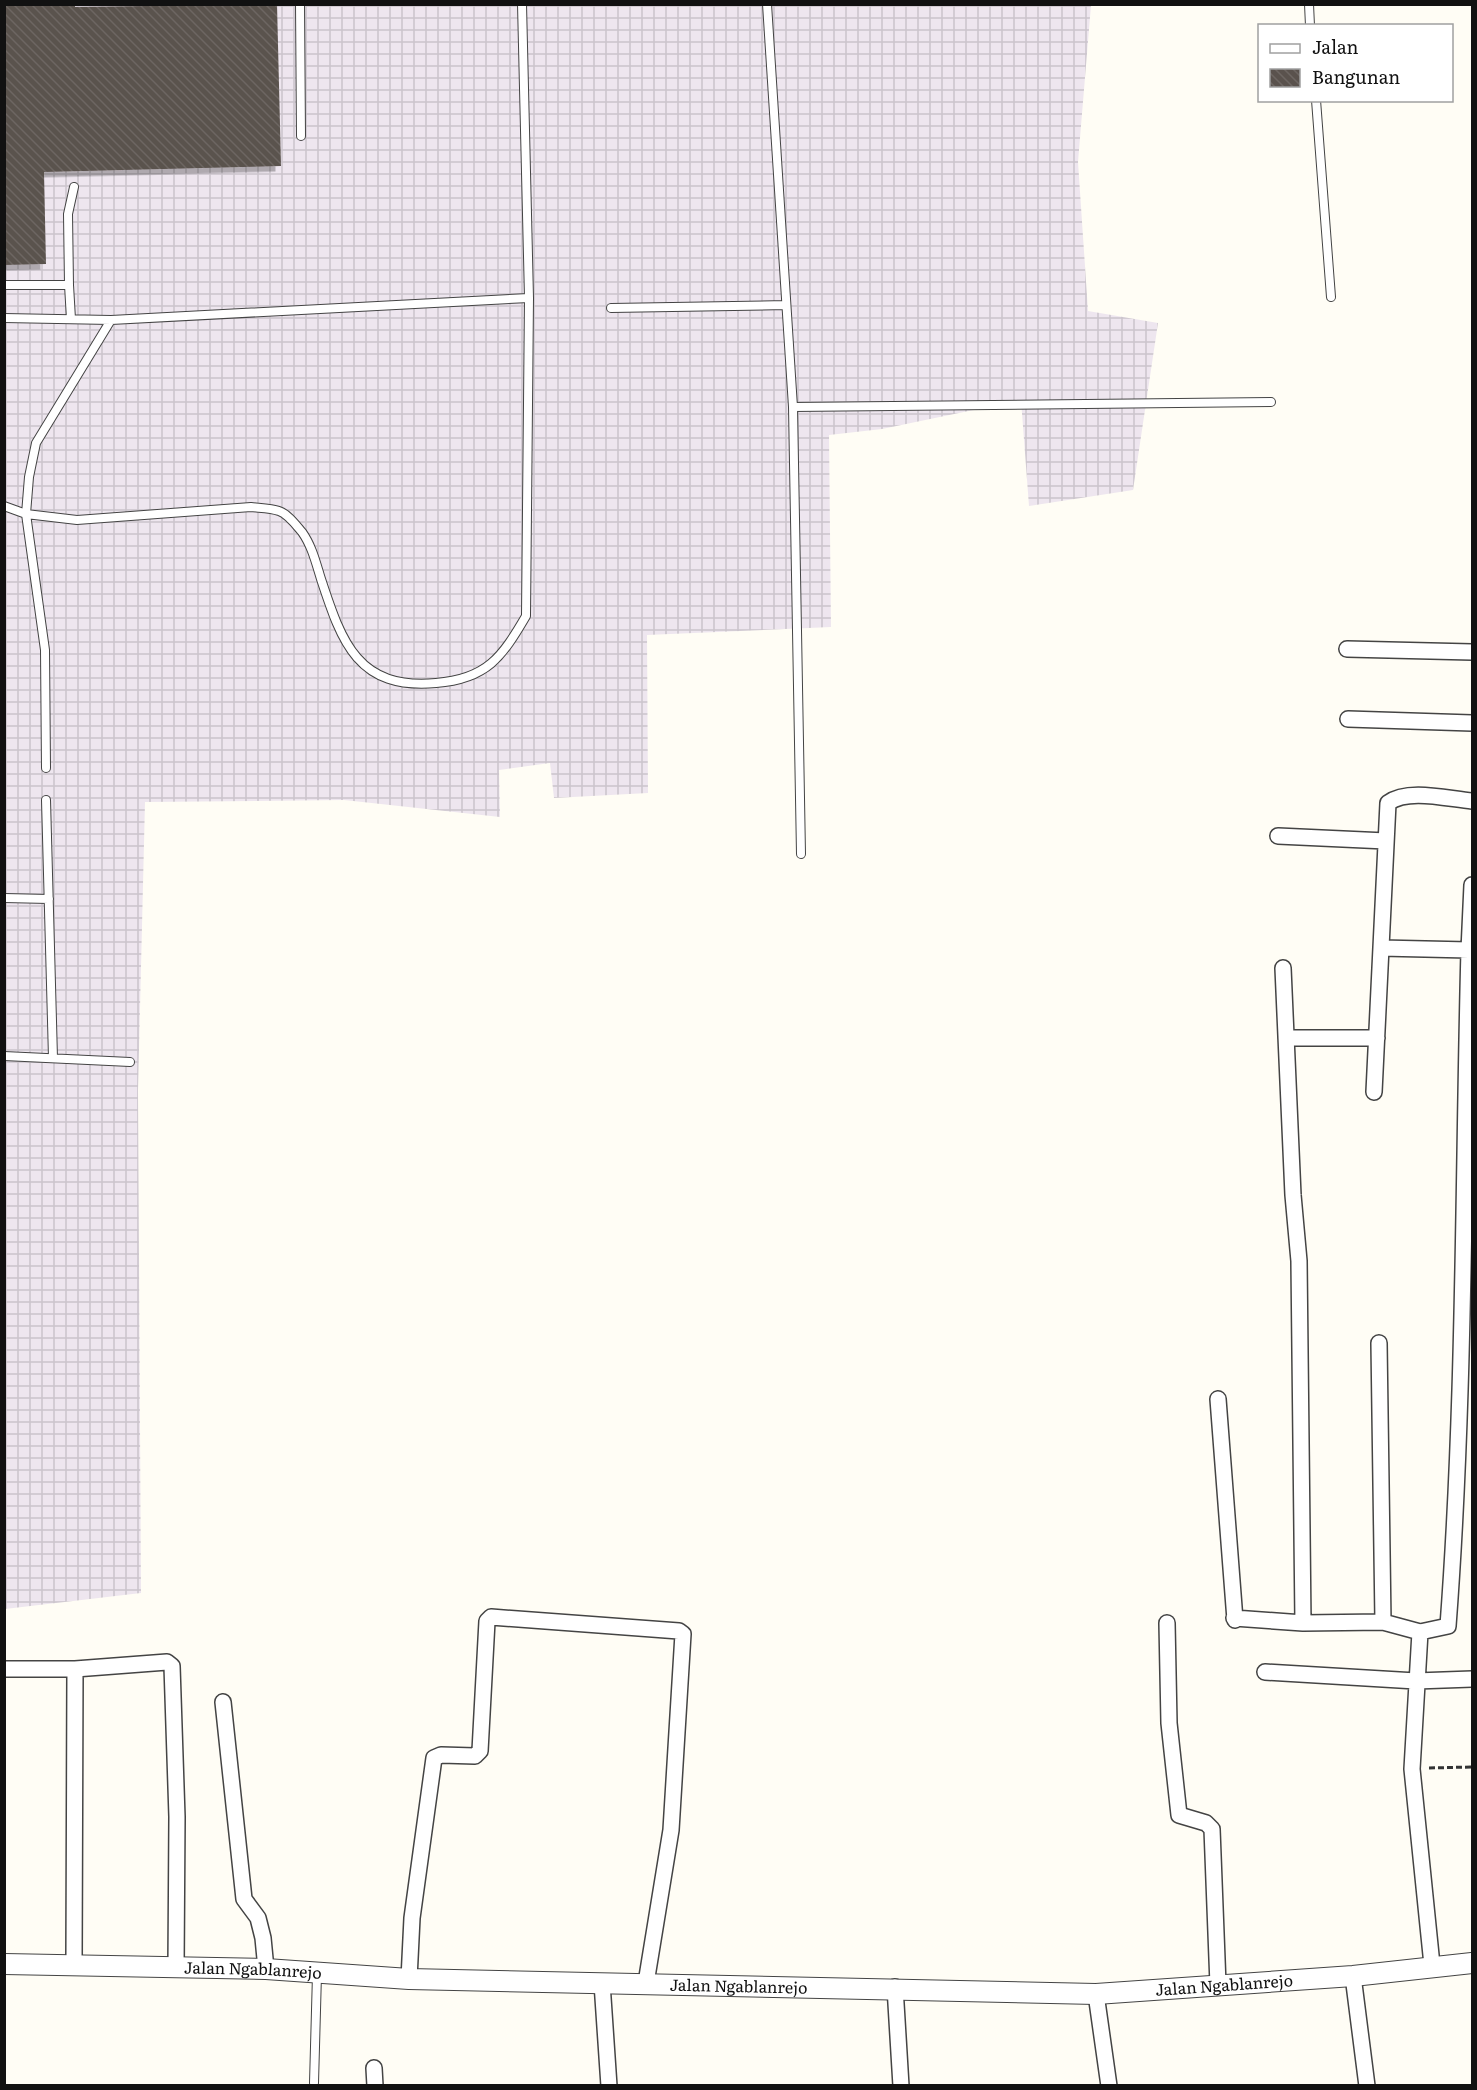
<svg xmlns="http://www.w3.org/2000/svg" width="1477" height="2090" font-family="Literata,serif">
<defs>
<pattern id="industrial-grid" width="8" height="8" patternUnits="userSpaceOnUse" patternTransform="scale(1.5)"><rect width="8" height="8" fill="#eee6ef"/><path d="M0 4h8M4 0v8" fill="none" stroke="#cbc4cc"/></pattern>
<pattern id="building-back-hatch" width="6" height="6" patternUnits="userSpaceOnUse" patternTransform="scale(1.5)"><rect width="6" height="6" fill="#5a524d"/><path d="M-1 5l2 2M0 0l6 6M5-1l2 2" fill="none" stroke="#6d6662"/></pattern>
<filter id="shadow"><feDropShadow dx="-5.5" dy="5.5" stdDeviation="0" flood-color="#0004"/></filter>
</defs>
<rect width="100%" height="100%" fill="#fffdf5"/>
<path fill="url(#industrial-grid)" d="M4 5H1091L1078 162 1088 311 1158 323 1133 490 1029 506 1021 400 882 429 829 435 831 627 647 635 648 793 554 798 550 763 499 770 500 817 344 800 145 802 138 1091 141 1593 5 1609Z"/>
<path fill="url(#building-back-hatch)" filter="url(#shadow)" d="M4 4H75V7L277 4 281 166 44 172 46 264 4 265Z"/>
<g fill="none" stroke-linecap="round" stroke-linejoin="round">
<defs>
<path id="service" d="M300 4 301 136
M767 4 793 407 801 854
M1309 4 1310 26
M1316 100 1331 297
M4 285H69L71 319
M69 285 68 214 74 187
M611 308 786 305
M4 318 111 320 36 443 29 477 26 514 45 650 46 768
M111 320 529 298
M793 407 1271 402
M4 506 26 514 77 520 251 507C260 508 271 508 279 511 288 514 296 525 302 532 312 546 316 563 321 579 342 643 358 690 436 683 487 679 502 657 526 616L529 298 522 4
M46 800 53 1058
M4 898 49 899
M4 1056 130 1062
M314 2083 317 1974"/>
<path id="minor" d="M1347 649 1472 652
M1348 719 1472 723
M1278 836 1386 841
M1472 885 1469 950 1472 951
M1381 948 1469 950C1463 1176 1465 1401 1448 1626L1420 1632 1412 1769 1432 1965
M1283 968 1293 1195 1299 1261 1303 1623
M1286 1038H1377
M1374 1092 1388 803C1408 788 1448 799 1472 801
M1379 1343 1383 1622 1420 1632
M1218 1399 1235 1620
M1234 1618 1303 1623 1383 1622
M1167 1623 1169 1723 1179 1815 1206 1823 1212 1829 1218 1985
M4 1669H75L167 1662 172 1666 177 1817 176 1967
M1265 1672 1416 1681 1472 1679
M223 1702 244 1899 258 1918 263 1938 266 1969
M74 1964 75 1669
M1353 1976 1367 2086
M409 1979 412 1918 434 1758 441 1755 475 1756 480 1751 487 1621 491 1617 679 1631 683 1634 671 1830 646 1983
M602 1983 609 2086
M895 1987 901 2086
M1096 1994 1109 2086
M374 2068 375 2086"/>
<g id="tertiary">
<path id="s1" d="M4 1964 266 1969 409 1979 1096 1994 1353 1976 1472 1963"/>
</g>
</defs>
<use href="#service" stroke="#444" stroke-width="10"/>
<use href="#minor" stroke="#444" stroke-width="18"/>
<use href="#tertiary" stroke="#444" stroke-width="22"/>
<path stroke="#333" stroke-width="3" stroke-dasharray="6 3" stroke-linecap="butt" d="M1429 1768 1472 1767"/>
<use href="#service" stroke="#fff" stroke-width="8"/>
<use href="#minor" stroke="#fff" stroke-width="15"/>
<use href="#tertiary" stroke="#fff" stroke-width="20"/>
</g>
<g text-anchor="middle" stroke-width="6" stroke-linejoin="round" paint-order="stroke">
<g font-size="16" fill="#111" stroke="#fff">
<text dy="6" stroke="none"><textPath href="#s1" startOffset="249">Jalan Ngablanrejo</textPath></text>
<text dy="6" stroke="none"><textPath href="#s1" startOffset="735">Jalan Ngablanrejo</textPath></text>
<text dy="6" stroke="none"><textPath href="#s1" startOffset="1221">Jalan Ngablanrejo</textPath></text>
</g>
</g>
<rect width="1477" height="2090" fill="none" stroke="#111111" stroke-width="12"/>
<rect x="1258" y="24" width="195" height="78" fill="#ffffff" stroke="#a0a0a0" stroke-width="1.5"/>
<rect x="1270" y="44" width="30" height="9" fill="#ffffff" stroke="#a0a0a0" stroke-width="1.5"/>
<text x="1312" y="54" font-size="18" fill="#111111">Jalan</text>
<rect x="1270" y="69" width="30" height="18" fill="url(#building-back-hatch)" stroke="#a0a0a0" stroke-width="1.5"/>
<text x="1312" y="84" font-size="18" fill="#111111">Bangunan</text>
</svg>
